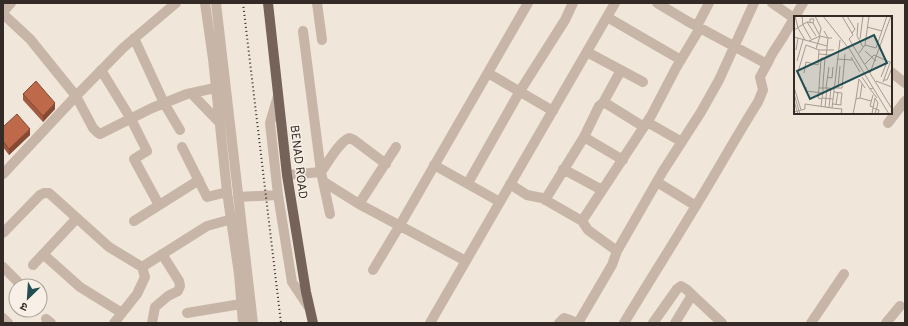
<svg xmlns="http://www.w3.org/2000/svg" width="908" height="326" font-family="Overpass,'Noto Sans Devanagari',sans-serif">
<rect width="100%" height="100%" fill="#f0e6da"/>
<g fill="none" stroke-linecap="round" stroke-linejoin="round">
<path stroke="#c7b6a7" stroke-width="10" d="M205 3 213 59 227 192 239 274 243 323
M216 3 253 323
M317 3 322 40
M772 3 795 19
M3 12 11 3
M3 14 30 39 76 96 93 128 97 132 100 134 152 108 187 94 215 88
M607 17 681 60
M697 26 709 3
M303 31 321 172 330 214
M134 38 164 103 180 130
M587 52 643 82
M767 64 772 54 783 37 803 3
M101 70 131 119 147 151 134 159 159 205
M891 72 905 83
M488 73 553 111
M191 93 219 122
M278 96 270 123 278 195 292 282 308 306
M603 103 621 70
M647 122 682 142
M888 123 905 101
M584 137 623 160
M182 147 207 197 227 192
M434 165 500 202
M563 169 602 190
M3 174 76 96 123 48 176 3
M287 175 321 172C328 163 338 143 349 138L354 140 386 164
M324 182 359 204 466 261
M657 182 696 206
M468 183 520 91 565 20 573 3
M510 184 527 195 542 198 582 221 588 230 617 251
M238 197 278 195
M545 200 584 137 599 106 603 103 607 104 644 127
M359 204 396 147
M134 221 199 180
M582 221 651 116 676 68 700 28
M3 233 40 195 44 193H49L109 247 142 267 207 226 232 219
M43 254 80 287 122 313
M33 265 77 218
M3 267 22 286
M373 270 400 225 528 3
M187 313 241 304
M3 318 8 323
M46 319 51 323
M114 323 137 294 145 277 142 267
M152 323 155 307 168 296 178 291 180 286 179 281 162 254
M430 323 615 3
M559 323 564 318 567 319 577 323
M578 323 612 265 617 251 663 171 701 112 719 80 754 3
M624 323C648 283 673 244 697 204 718 170 737 135 758 102L763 90 760 77 767 64 687 21 657 3
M653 323 677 289 681 286 686 289 722 323
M675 323 692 295
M811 323 844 274
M886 323 900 306"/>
<path stroke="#756359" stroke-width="10" d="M268 3 287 175 306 292 313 323"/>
<path stroke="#342b27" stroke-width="2" stroke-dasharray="1 3" stroke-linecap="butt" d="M243 3 281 323"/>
</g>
<path fill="#a35a40" d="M23 94 55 109 43 122 23 100Z
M3 127 30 135 9 155 3 147Z"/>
<path fill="#844a34" d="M55 103V109L43 122V116Z
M30 129V135L9 155V149Z"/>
<path fill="#bd694a" stroke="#844a34" d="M36 81 55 103 43 116 23 94Z
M17 114 30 129 9 149 3 141V127Z"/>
<g text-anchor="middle" stroke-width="3" stroke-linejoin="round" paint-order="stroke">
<g font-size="12" fill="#342b27" stroke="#f8f0e6">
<text transform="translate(299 162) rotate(83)" y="4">BENAD ROAD</text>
</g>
</g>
<g transform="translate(794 16)">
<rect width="98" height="98" fill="#f0e6da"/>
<path fill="none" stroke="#a59b92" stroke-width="1" d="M1 0 4 12M8 0 9 9 17 23M21 0 27 12 26 18M29 0 56 34 95 98M48 0 59 19 55 23 98 93M53 0 61 13 58 17M13 6 22 20M19 7 26 20 34 22 32 42M64 7 63 20 69 31M73 11 88 15M4 12 11 24M0 14 13 6 19 7 20 3H16V6M30 15 34 22H38M0 21 33 30M66 23 69 0M15 25 26 20 22 33M71 29 75 0M2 34 4 22M71 35 82 45M65 37 71 29 82 32 93 0M25 38 37 39M57 41 66 56M43 43 58 44M3 45 9 24M71 48 80 39 98 47M4 56 12 29 25 34H40M10 57 12 46 24 49 25 34M76 57 97 0M33 61 38 62 39 51M68 61 76 73M87 61 93 46M90 64H93L98 52M82 65 98 71M89 66 96 47M68 68 66 82 77 85M0 71 7 94M12 71V75L29 77M25 72 24 82 28 83M32 72 35 51M40 72H48L51 38M44 72 46 50M79 72 76 73 83 82M0 78 6 98M28 82 29 76V68L31 42H27L25 72H34L40 73M66 82 62 83 65 63 71 72M0 85 4 98M39 88 47 89V85L48 77 40 76M42 88 44 76M27 91 28 82 39 83M31 91 33 72M79 91 76 90 79 79M35 92 37 72M38 92 48 93 47 98M79 92 81 82 84 87 81 98M0 96 11 93V88L38 92 46 24M59 98 62 83M78 98 79 92 85 94 84 98"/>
<path fill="#204e52" fill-opacity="0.15" stroke="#204e52" stroke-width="2" d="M80 19 93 47 16 83 3 55Z"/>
<rect width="98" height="98" fill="none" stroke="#342b27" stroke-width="2"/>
</g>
<rect width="908" height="326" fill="none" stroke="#342b27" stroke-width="8"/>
<g transform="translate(28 298) rotate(205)"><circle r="19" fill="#f8f0e6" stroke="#aaa19a"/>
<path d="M0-3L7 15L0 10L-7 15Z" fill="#204e52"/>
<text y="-6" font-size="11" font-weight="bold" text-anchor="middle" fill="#342b27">उ</text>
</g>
</svg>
